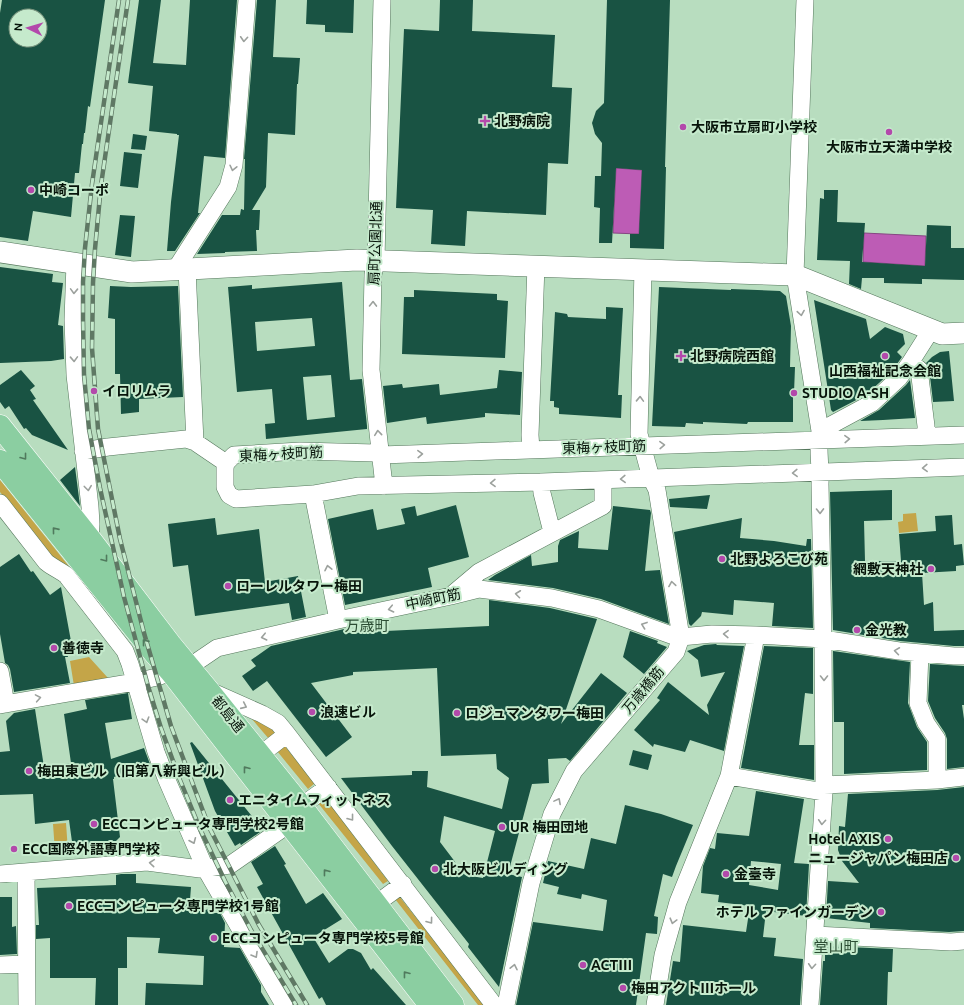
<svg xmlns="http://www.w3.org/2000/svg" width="964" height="1005" font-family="Ubuntu,'Noto Sans JP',sans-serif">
<rect width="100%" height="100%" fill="#b8ddbf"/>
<path fill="#c4a548" d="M0 480 95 599 53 560 0 492Z
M916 513 918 531 899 533 898 522 903 521V514Z
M89 657 108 678 74 686 70 661Z
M251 718 272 727 276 733 269 739Z
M284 745 315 783 308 789 277 751Z
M325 797 388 881 383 884 318 803Z
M66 823 68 851 55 852 53 824Z
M399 896 451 962 466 977 488 1005H478L395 899Z"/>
<path fill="#bd5cb5" stroke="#864682" d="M616 168 642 170 639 234 613 233Z
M864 233 926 236 925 266 863 262Z"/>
<path fill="#195343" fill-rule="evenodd" d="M2 0H105L90 107 88 106 85 133H84L83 144H82L79 173H75L71 217 33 211 28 241 0 237V13ZM16 16H40V40H16Z
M139 0H161L153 63 186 65 190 0H237L225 158 204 156 198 213H200L175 251H167L171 202 179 135H177V134L149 131 153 86 128 83Z
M257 0H276L273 57 300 58 298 84H297L295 135 268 133 266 187 252 210H260L259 230H256L257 251 225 252V253L197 254 222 215H240L241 209 244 210 245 159H244Z
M307 0H354L353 33 325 32V25L306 24Z
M440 0H473L472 31 555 35 552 87 572 88 568 164 548 163 546 215 467 211 465 246 431 244 433 210 396 208 404 29 439 31Z
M607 0H670L665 167H666L664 249 630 248V234H639L642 170 616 168 612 243H599L600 208 594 207 595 176H601L602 143 595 134 592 123 596 111 604 103Z
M133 134 147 136 145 150 131 149Z
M124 152 142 154 138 188 120 186Z
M824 190H838L837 222 865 223 862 262 925 266 927 225 951 226V248H964V280L922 279V284L884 283V278H862L861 289 849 284 850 261 817 260 820 198 824 199Z
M120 215 135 216 131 257 115 255Z
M0 267 53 274 52 282 63 283 58 325 63 326 64 359 51 361 0 363Z
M342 282 350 380 362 379 367 426V429L266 439 265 424 275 423 272 389 237 392 228 287 252 285V289ZM312 318 315 346 257 351 255 322ZM331 375 335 417 307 420 303 377Z
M110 286 131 287 178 286 183 397 139 399V412L121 414 120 374H115V319L108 318Z
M659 287 731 290V289L780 291 786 296 791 326 790 367H795L794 393H793V422H748L747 424 703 422V424L686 423 685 427 652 426Z
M414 290 497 294V300L508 301 505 358 402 354 404 297H414Z
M814 300 866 319 870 339 885 327 903 334 905 344 897 352 902 357 892 371 866 395 833 412 831 410Z
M606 307 623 308 618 395H622L621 418 559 414V408L554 407V401H550L555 312 567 314 568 317 606 319Z
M949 351 954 401 933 402 929 368 926 363 932 357 940 352Z
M21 370 35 386 30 390 36 399 33 400 68 450 32 435 26 428 24 429 9 406 5 409 0 402V385Z
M499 370 522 372 520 415 485 413V417L427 424 426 417 387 423 383 386 402 384 403 388 439 384 440 395 497 388Z
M910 380 915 418 883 420 860 421 879 410 906 385Z
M75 467 80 506 60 480Z
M892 490V520L864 521 865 561H901L899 534 936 531 935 516 952 515 954 545 962 544 964 565 956 566V571L922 573 924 605 933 602 934 631 964 630V646H954L900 641 833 630 830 492Z
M710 495 707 509 670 507 669 499Z
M456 505 469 557 428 568 432 587 345 605 328 519 373 509 377 530 405 524 401 509 415 506 417 516Z
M613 506 650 510 651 513 645 571 660 570 669 624 601 599 553 588 488 580 495 575 531 555 532 566 558 562V546L560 540 579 531 578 548 608 550Z
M215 518 217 535 259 529 265 582 298 576 306 617 292 620 289 603 195 616 188 565 173 567 168 524Z
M742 518 740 538 774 541 806 546 807 539H811L813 628 772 626 774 603 734 600 733 615 702 612 701 616 691 626 689 624 674 532Z
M19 554 31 572 33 571 50 595 61 587 73 652 67 653 68 657H65L70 683 14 692 10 669 8 665 5 663 0 634V567Z
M489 600 550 608 597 619 561 724 601 673 627 693 570 761 566 758 548 759 549 783 532 784 508 874 522 877 499 987 468 947 469 944 392 846 341 778 412 775V771H428L427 787 502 809 509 778 497 769 496 754 441 756 437 668 353 672V675L311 683 352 737 326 757 267 681 253 691 242 676 256 666 251 660 271 646 340 630 344 629 345 633 489 626ZM444 816 495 831 483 878 465 875 440 842Z
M630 631 658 641 657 643 667 647 644 674 623 657Z
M716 644 717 645 744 646 724 751 690 740 685 752 654 744 653 747 634 730 660 700 657 698 668 682 709 715 707 705 725 672 701 677 698 660 687 651 704 645Z
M764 646 813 648V694L805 693 799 745H814V780L741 768Z
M833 651 910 662 908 703 917 727 927 742V770L844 774V722H834Z
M930 664 964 666V705H962L964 719V767L947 769V739L945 733 935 718 928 701Z
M128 693 132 719 105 723 111 759 144 748 150 764 114 777V779H113L120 837 112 845 73 849 69 820 35 824 33 794 0 795V752L10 751 6 721 14 713 35 709 44 767 71 763 64 714 87 709 85 700Z
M192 742 263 830 241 845 240 843 235 846 215 811 190 743Z
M633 750 652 755 648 770 629 765Z
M964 787V931L949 932 870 928V923L826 918 828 881 859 883 842 861 838 850 839 826 845 827 848 794 937 790Z
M756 791 804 799 794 863 809 864 806 916 766 911 763 937 776 938 774 956 803 959 800 1005H666L673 961 680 962 683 925 746 932 750 906 718 902 719 895 701 893 703 866 710 848 715 849 717 833 749 836ZM751 861 781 864 778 890 749 885Z
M625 805 661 814 693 825 676 866 672 877 663 874 654 916 658 917 657 934 646 933 636 1005H516L533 922 603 931 607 900 582 894 581 899 557 894 559 887 543 883 548 861 584 869 591 838 616 844Z
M275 846 286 864 284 865 306 904 323 893 342 919 313 937 329 963 348 949H353L361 953 371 970 373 968 406 1005H326L322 997 319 999 257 887 263 884 251 862Z
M121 874H136V883L191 887 189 913 210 909 212 913H220L225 923 224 947 240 948 261 985V992L269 1005H145L146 983 203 985 204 956 158 953 160 938 127 937V968H118V1005H95L96 978H50V938L36 939V925H39L37 888 116 885V875Z
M0 897H12V927L16 926 17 954 0 955Z
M825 946 893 949 892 972H888L887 1005H820L823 961H825Z"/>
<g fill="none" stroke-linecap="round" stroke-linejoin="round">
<defs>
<path id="minor" d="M382 0 376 260 373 275 371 370 384 486
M805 0 795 275 820 431C817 448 821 466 820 484L823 639 824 792 810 1005
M75 263 73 320 75 375 90 507 91 524 90 539
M187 269 195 442 226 463
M175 270 228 187 234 165 247 0
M910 363 919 369 926 426V436
M820 431 872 403 899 378 910 363 931 330
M964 435 381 455 375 453 300 451 234 455 226 463 225 468V487L229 495 236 499 313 494 358 486 541 482 964 467
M531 450 530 435 536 265
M83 451 108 447 186 439 195 442
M541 482 542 493 552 532
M313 494 338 620
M0 503 46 562C52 567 59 570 66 575L125 651 130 664 156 752 166 778 205 868 284 1005
M454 593 479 572 603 506V480
M920 653 918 703 926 723 937 739V780
M0 671 6 704
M208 690 262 714 278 723 287 734 494 1005
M0 705 63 694 135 682 157 677 171 672 189 667 217 648 338 620 451 596 479 589 552 598 599 609 671 635 681 637 712 634 756 635 823 639 899 651 954 656H964
M260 755 287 734
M729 776 824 792
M824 785 937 780 964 777
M301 806 328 787
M26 872 27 1005
M0 874 147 862 200 869 230 865 289 824
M376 904 403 884
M815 935 951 942 964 941
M0 965 26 964
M506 1005 531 883 552 814 574 771 676 652 681 637 657 490 651 478 639 434 643 269
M655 1005 663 955 678 902 729 776 756 635"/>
<path id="tertiary" d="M0 252 132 272 357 260 795 275 942 334 964 333"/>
<path id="primary" d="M0 426 90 539 170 644 208 690 301 806 453 1005
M0 461 156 655 171 672 430 1005"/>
</defs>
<use href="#minor" stroke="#54765b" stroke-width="18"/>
<use href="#tertiary" stroke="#54765b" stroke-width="22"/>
<use href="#primary" stroke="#fff" stroke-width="23"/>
<use href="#minor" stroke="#fff" stroke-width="17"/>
<use href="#tertiary" stroke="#fff" stroke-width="21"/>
<use href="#primary" stroke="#8bcea1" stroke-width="22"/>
<defs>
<path id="rail" d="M119 0 92 184 85 248 83 282V319L84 375 89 429 100 488 124 597 148 686 161 728 180 780 201 831 225 881 251 930 296 1005
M128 0 101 185 95 249 93 283 92 348 98 429 120 539 144 633 171 726 209 827 259 925 307 1005"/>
</defs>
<use href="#rail" stroke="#5f7864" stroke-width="4.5"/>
<use href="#rail" stroke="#c5eacc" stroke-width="3" stroke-dasharray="9" stroke-linecap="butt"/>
</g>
<defs><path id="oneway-chevron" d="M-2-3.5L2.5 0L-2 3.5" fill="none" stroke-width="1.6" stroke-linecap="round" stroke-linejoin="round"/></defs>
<g stroke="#9ca19d">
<use href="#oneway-chevron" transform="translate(244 39) rotate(94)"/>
<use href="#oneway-chevron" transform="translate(233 168) rotate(103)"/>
<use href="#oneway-chevron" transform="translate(74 291) rotate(92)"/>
<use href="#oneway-chevron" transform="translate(373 304) rotate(-89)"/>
<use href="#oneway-chevron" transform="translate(801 313) rotate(81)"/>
<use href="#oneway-chevron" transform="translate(74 359) rotate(88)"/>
<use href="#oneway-chevron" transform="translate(640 399) rotate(-88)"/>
<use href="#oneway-chevron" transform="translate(378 433) rotate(-96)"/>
<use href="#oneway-chevron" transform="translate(847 439) rotate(-2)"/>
<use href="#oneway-chevron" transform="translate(662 445) rotate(-2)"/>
<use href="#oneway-chevron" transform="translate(420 454) rotate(-2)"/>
<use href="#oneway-chevron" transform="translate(925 468) rotate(178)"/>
<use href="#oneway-chevron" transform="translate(795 473) rotate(178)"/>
<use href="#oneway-chevron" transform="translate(623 479) rotate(178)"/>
<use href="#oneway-chevron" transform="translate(493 483) rotate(179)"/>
<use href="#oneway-chevron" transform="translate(88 488) rotate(83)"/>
<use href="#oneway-chevron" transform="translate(820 511) rotate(89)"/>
<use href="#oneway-chevron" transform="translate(328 568) rotate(-102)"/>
<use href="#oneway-chevron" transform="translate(672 584) rotate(-99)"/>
<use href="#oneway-chevron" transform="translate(518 594) rotate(-173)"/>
<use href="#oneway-chevron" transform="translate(391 609) rotate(168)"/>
<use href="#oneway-chevron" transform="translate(644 625) rotate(-160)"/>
<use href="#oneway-chevron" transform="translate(726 634) rotate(-178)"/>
<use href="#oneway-chevron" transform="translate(264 637) rotate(167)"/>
<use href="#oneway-chevron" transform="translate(897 651) rotate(-172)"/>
<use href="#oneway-chevron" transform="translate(824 678) rotate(90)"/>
<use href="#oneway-chevron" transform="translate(38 698) rotate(-10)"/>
<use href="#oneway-chevron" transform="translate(244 706) rotate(24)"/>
<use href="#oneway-chevron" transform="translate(146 720) rotate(73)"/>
<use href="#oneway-chevron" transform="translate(558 801) rotate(-62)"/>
<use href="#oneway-chevron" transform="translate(351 818) rotate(52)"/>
<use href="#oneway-chevron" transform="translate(822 822) rotate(94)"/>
<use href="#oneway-chevron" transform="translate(193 841) rotate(67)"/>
<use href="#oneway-chevron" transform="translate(152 863) rotate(-175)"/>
<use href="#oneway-chevron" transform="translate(430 921) rotate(53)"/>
<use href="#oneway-chevron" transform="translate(673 921) rotate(105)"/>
<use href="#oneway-chevron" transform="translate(255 955) rotate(60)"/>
<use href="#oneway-chevron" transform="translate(812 966) rotate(94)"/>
<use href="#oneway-chevron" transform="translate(514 967) rotate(-78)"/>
</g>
<g stroke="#507a5d">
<use href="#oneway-chevron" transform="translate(24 457) rotate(52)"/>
<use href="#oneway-chevron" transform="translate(55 530) rotate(-129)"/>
<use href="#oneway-chevron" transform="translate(105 559) rotate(52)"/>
<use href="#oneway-chevron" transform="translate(145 642) rotate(-129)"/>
<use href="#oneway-chevron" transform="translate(246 769) rotate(-128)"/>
<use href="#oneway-chevron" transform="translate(326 872) rotate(-128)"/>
<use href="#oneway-chevron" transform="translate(406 974) rotate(-128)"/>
</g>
<g fill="#b349ab" stroke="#c5eacc" stroke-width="1.5">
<path d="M483 115h4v4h4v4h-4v4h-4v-4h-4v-4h4z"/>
<circle cx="683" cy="127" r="4"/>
<circle cx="889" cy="132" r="4"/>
<circle cx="31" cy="190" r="4"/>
<path d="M679 350h4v4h4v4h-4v4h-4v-4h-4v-4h4z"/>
<circle cx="885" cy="356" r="4"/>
<circle cx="94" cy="391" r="4"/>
<circle cx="794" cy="393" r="4"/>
<circle cx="722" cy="559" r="4"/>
<circle cx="931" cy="569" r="4"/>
<circle cx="228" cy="586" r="4"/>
<circle cx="857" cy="630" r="4"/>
<circle cx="54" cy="648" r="4"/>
<circle cx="312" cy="712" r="4"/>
<circle cx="457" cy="713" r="4"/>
<circle cx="29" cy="771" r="4"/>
<circle cx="230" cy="800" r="4"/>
<circle cx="94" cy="824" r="4"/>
<circle cx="502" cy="827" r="4"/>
<circle cx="888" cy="839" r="4"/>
<circle cx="14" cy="849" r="4"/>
<circle cx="956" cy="858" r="4"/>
<circle cx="435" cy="869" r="4"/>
<circle cx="726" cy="874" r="4"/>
<circle cx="69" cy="906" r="4"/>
<circle cx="881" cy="912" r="4"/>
<circle cx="214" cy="938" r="4"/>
<circle cx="583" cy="965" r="4"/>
<circle cx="623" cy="988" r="4"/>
</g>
<g text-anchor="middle" stroke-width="4" stroke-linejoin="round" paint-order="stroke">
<g font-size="14" font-weight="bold" fill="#07140a" stroke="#c5eacc" text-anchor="start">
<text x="494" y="126">北野病院</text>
<text x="691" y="132">大阪市立扇町小学校</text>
<text x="889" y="152" text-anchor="middle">大阪市立天満中学校</text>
<text x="39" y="195">中崎コーポ</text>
<text x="690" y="361">北野病院西館</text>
<text x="885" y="376" text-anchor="middle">山西福祉記念会館</text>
<text x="102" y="396">イロリムラ</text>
<text x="802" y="398">STUDIO A-SH</text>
<text x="730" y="564">北野よろこび苑</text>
<text x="923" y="574" text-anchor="end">網敷天神社</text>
<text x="236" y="591">ローレルタワー梅田</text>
<text x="865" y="635">金光教</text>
<text x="62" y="653">善徳寺</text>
<text x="320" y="717">浪速ビル</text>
<text x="465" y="718">ロジュマンタワー梅田</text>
<text x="37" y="776">梅田東ビル（旧第八新興ビル）</text>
<text x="238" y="805">エニタイムフィットネス</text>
<text x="102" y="829">ECCコンピュータ専門学校2号館</text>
<text x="510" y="832">UR 梅田団地</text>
<text x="880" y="844" text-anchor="end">Hotel AXIS</text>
<text x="22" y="854">ECC国際外語専門学校</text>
<text x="948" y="863" text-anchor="end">ニュージャパン梅田店</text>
<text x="443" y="874">北大阪ビルディング</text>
<text x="734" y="879">金臺寺</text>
<text x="77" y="911">ECCコンピュータ専門学校1号館</text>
<text x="873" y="917" text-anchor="end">ホテル ファインガーデン</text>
<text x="222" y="943">ECCコンピュータ専門学校5号館</text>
<text x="591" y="970">ACTⅢ</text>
<text x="631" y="993">梅田アクトⅢホール</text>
</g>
<g font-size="14" fill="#07140a" stroke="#c5eacc">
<text transform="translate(375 243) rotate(-88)" y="5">扇町公園北通</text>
<text transform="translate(604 447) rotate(-2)" y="5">東梅ヶ枝町筋</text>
<text transform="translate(281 454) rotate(-3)" y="5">東梅ヶ枝町筋</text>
<text transform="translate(433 599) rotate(-12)" y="5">中崎町筋</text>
<text transform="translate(643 690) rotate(-50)" y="5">万歳橋筋</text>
<text transform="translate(228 714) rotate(51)" y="5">都島通</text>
</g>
<g font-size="15" fill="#2c4d34" stroke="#c5eacc">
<text x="367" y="631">万歳町</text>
<text x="836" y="952">堂山町</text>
</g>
</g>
<g transform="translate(28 28) rotate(275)"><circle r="19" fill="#c5eacc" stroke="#79947e"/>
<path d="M0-3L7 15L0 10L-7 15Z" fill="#b349ab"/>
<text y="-6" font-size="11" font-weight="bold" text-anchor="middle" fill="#07140a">N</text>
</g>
</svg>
